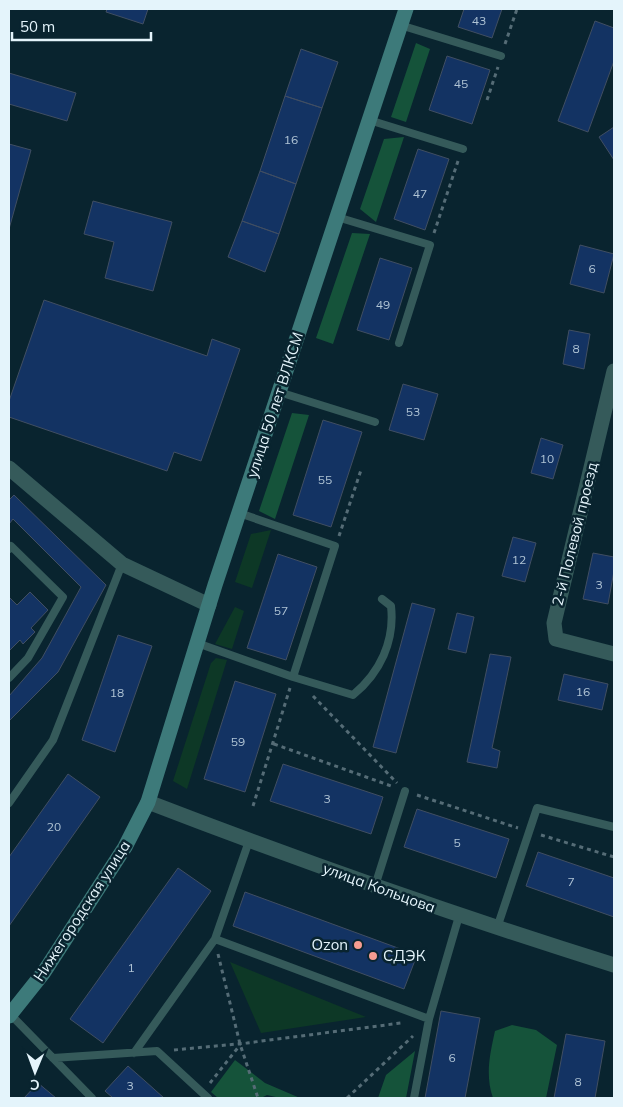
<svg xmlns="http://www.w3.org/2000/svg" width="623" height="1107" font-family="Mulish,sans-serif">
<rect width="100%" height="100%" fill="#09242f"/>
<path fill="#0d3826" d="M271 530 252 588 235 582 251 534Z
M235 607 244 611 232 649 215 644Z
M216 658 227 660 187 789 173 781 211 663Z
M230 962 366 1017 261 1033Z"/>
<path fill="#15533a" d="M416 43 430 49 406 122 391 117Z
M404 137 376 222 360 209 384 139Z
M352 233 370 234 333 344 316 338Z
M292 413 309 415 275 519 259 511Z
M512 1025 536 1030 557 1045 546 1098H493C485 1075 490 1054 495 1031Z
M415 1051 406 1098H378L386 1075Z
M235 1060 265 1083 300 1098H280L267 1095 261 1098H218L211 1092Z"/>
<path fill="#133363" stroke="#404e62" d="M107 9H148L143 24 106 12Z
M464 9H502L492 38 458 27Z
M595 21 614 28V61L588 132 558 121Z
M301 49 338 62 322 108 285 96Z
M447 56 490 70 472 124 429 110Z
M9 73 76 93 67 121 9 104Z
M285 96 322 108 296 184 260 171Z
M614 127V160L599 137Z
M9 144 31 150 9 229Z
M418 149 449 159 425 230 394 219Z
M260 171 296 184 279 234 242 221Z
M93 201 172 222 153 291 105 278 114 242 84 234Z
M242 221 279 234 265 272 228 257Z
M580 245 614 254 604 293 570 284Z
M380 258 412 268 389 340 357 330Z
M44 300 207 356 212 339 240 349 201 461 174 452 167 471 9 417V401Z
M569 330 590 334 584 369 563 364Z
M403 384 438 394 424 440 389 430Z
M323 420 362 432 331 527 293 515Z
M541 438 563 445 553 479 531 473Z
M14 495 106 585 58 672 9 721V696L42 658 81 587 13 519 9 524V500Z
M513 537 536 543 525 582 502 576Z
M593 553 614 557V571L608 604 583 599Z
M278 554 317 567 286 660 247 648Z
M30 592 48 610 31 628 35 632 23 644 20 640 9 651V597L17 605Z
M412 603 435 609 396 753 373 747Z
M457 613 474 617 466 653 448 649Z
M118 635 152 646 115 752 82 740Z
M490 654 511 657 492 748 500 751 497 768 467 762Z
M564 674 608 684 602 710 558 700Z
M235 681 276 694 245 792 204 779Z
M283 764 383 797 371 834 270 801Z
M68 774 100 797 9 926V857Z
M417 809 509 839 496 878 404 847Z
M538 852 614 878V917L526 886Z
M178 868 211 891 103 1043 70 1019Z
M245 892 417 955 404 989 233 926Z
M441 1011 480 1018 465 1098H425Z
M566 1034 605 1041 595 1098H554Z
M128 1066 145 1081 164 1098H113L105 1091Z
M38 1083 56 1098H24Z"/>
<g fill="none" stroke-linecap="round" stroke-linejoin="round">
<path stroke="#556c76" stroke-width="3" stroke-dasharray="4 4" stroke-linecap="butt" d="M505 44 517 9
M487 100 498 67
M434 233 458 161
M339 536 361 470
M313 696 397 783
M274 744 394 787
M417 795 518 828
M253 806 290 688
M541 835 614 857
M218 954 240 1044 258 1098
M174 1050 247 1043 401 1023
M210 1083 240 1045
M347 1098 413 1036"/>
<path stroke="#355a5a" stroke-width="8" d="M400 25 501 56
M369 120 463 149
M337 217 430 245 399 343
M279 392 375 422
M239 513 335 546 293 677
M9 549 11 546 63 597 28 658 9 678
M197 643 293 677 353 695C380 673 395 641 391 606L382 599
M9 803 53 740 122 564
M249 841 215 939 429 1019
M375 886 405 791
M497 928 537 808 614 827
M10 1014 92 1098
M134 1053 215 939
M53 1058 157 1051 208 1098
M414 1098 429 1019 459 916"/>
<path stroke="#355a5a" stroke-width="15" d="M614 371 554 623 556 639 614 654
M9 468 122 564 209 605
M148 802C301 861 457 916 614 965"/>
<path stroke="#3d7a7a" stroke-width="15" d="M9 1016 44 972 125 847 148 802 215 585 406 9"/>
</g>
<g fill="#f59c91" stroke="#09242f" stroke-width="2">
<circle cx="358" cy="945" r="5"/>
<circle cx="373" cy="956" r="5"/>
</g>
<g text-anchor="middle" stroke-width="5" stroke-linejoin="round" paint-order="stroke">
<g font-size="12" fill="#b0c4d5">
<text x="479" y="25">43</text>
<text x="461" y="88">45</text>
<text x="291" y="144">16</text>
<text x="420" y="198">47</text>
<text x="592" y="273">6</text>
<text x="383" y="309">49</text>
<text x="576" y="353">8</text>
<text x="413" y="416">53</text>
<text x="547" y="463">10</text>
<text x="325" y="484">55</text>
<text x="519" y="564">12</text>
<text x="599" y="589">3</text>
<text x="281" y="615">57</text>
<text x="583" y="696">16</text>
<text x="117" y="697">18</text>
<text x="238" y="746">59</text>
<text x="327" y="803">3</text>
<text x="54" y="831">20</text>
<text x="457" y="847">5</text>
<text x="571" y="886">7</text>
<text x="131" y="972">1</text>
<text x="452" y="1062">6</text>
<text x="578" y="1086">8</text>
<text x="130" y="1090">3</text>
</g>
<g font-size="15" fill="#e4f4fb" stroke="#09242f">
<text transform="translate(275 405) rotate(-72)" y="5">улица 50 лет ВЛКСМ</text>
<text transform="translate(575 534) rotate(-76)" y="5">2-й Полевой проезд</text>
<text transform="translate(379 888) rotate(20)" y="5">улица Кольцова</text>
<text transform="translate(82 911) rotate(-57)" y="5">Нижегородская улица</text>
</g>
<g font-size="15" fill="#e4f4fb" stroke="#09242f" text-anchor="end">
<text x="348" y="950">Ozon</text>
<text x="383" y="961" text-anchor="start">СДЭК</text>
</g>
</g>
<rect width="623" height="1107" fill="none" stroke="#e4f4fb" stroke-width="20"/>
<g transform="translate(35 1072) rotate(181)" stroke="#09242f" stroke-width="4" paint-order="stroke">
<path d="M0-4L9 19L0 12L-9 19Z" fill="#e4f4fb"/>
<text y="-8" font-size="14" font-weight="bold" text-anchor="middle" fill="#e4f4fb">С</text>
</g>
<path d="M12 32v8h139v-8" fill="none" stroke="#e4f4fb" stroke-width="2.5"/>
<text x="20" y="32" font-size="15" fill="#e4f4fb" stroke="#09242f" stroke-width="4" paint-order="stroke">50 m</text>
</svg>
